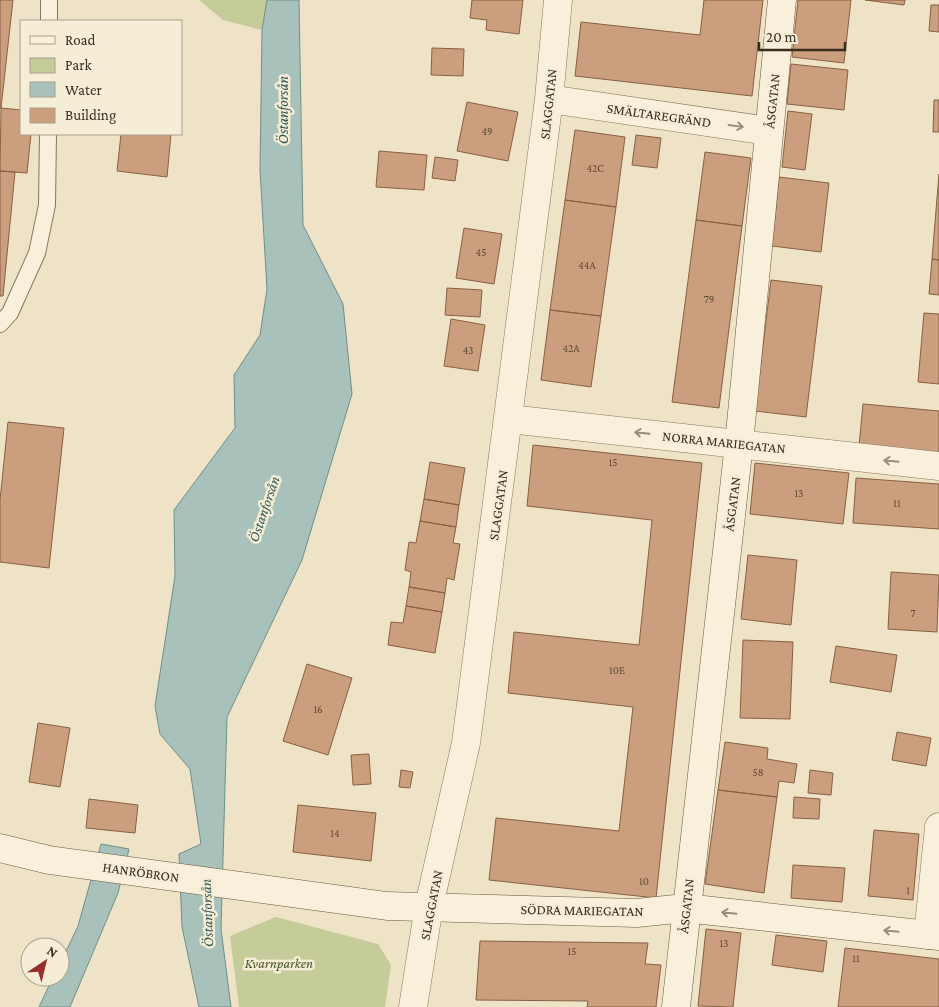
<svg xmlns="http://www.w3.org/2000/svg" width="939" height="1007" font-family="'Crimson Pro',serif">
<rect width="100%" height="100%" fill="#eee3c6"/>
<path fill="#c5cc9a" d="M199 0H267L262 30 223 20Z
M276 917 378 944 391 965 385 1007H239L230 936Z"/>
<path fill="#a8c1ba" stroke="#6e9088" d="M267 0H299L303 225 343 304 352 394 302 560 227 717 221 929 231 1007H199L182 927 179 854 201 844 190 769 160 734 155 706 175 576 174 510 235 428 234 375 260 335 267 289 260 170 262 30Z
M101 844 129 849 118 893 70 1007H39L53 977H60V964L78 926Z"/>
<path fill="#cb9f7d" stroke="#885f42" d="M0 0H13L1 108H0Z
M472 0H523L519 34 486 30 487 20 470 18Z
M704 0H763L752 96 575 76 581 22 700 35Z
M798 0H851L844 63 792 57Z
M865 0H905L904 5Z
M931 5H939V32L929 31Z
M432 48 464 49 463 76 431 75Z
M791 64 848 70 844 110 787 104Z
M934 100H939V132H933Z
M467 102 518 112 508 161 457 151Z
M1 108 21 110V134H31L27 173 0 171Z
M788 111 812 114 805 170 782 167Z
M575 130 625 137 616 207 565 200Z
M121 134H171L167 177 117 171Z
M636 135 661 138 657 168 632 165Z
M379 151 427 155 424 190 376 187Z
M705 152 751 158 742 226 696 220Z
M435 157 458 160 455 181 432 178Z
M0 171 15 172 3 296H0Z
M939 174V260L932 259Z
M779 177 829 183 821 252 772 246Z
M565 200 616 207 601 316 550 310Z
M696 220 742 226 719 408 672 402Z
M464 228 502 234 494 284 456 278Z
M932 259 939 260V295L929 294Z
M771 280 822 286 806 417 755 411Z
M447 288 482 290 480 317 445 315Z
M550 310 601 316 591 387 541 380Z
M924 313 939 314V384L918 382Z
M451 319 485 325 478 371 444 366Z
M863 404 939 411V454L859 446Z
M8 422 64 428 49 568 0 562V500Z
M533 445 702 463 656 898 489 880 496 818 619 831 633 707 508 693 514 632 639 645 652 520 527 506Z
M430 462 465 468 459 505 424 499Z
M755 463 849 473 843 524 750 514Z
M856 478 939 484V529L853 523Z
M424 499 459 505 456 527 420 521Z
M420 521 456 527 453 543 460 544 454 580 447 578 445 593 409 587 411 572 405 570 409 542 416 543Z
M748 555 797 560 791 625 741 619Z
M891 572 939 575 937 632 888 629Z
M409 587 445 593 442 612 406 606Z
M406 606 442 612 435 653 388 645 391 622 403 623Z
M743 640 793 642 790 719 740 718Z
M836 646 897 655 891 692 830 682Z
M307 664 352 678 328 755 283 741Z
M38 723 70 728 60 787 29 782Z
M897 732 931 738 926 766 892 760Z
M725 742 768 748 767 759 797 764 794 783 779 781 777 797 718 790Z
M369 754 371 784 353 785 351 755Z
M401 770 413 772 410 788 399 787Z
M810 770 833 773 831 795 808 793Z
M718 790 777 797 764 893 705 884Z
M794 797 820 799 819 819 793 818Z
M89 799 138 805 135 833 86 828Z
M298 805 376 813 371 861 293 852Z
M874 830 919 834 913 900 868 896Z
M793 865 845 868 842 902 791 898Z
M706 929 741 933 733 1007 698 1006Z
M776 935 827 941 823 972 772 965Z
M480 941 648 943 645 964 661 965 656 1007H587L588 1001 476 1000Z
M845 948 939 959V1007H838Z"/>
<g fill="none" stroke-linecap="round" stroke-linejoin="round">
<defs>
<path id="lane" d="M49 0V21
M0 324 10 313 37 253 47 205 48 134"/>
<path id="street" d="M549 99 769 131
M509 419 939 466
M928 935 939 827
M413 1007 429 906 466 743 549 99 558 0"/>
<path id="secondary" d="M0 848 49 860 387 906 637 913 685 908 939 936
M676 1007 739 444 782 0"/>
</defs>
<use href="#lane" stroke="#89755c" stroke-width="18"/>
<use href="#street" stroke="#89755c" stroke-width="29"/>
<use href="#secondary" stroke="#6b563f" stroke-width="29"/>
<use href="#lane" stroke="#f8f0da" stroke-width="16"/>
<use href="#street" stroke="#f8f0da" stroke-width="28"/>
<use href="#secondary" stroke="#f8f0da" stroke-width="28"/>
</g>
<defs><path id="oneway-shaft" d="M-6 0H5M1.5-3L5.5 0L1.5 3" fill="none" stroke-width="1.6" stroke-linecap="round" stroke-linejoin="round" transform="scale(1.25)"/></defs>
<g stroke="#988e7d">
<use href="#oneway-shaft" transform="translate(736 126) rotate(8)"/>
<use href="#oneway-shaft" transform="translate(642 433) rotate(-174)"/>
<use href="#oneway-shaft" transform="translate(891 461) rotate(-174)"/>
<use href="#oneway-shaft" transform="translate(729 913) rotate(-174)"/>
<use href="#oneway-shaft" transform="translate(891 931) rotate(-174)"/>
</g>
<g text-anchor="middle" stroke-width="5" stroke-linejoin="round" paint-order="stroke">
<g font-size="11" fill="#5e4a37">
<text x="487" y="135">49</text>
<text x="595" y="172">42C</text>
<text x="481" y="256">45</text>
<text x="587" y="269">44A</text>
<text x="709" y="303">79</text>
<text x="571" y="352">42A</text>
<text x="468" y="354">43</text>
<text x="613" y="466">15</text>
<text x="799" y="497">13</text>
<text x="897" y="507">11</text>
<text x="913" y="617">7</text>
<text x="617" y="674">10E</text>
<text x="318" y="713">16</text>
<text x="758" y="776">58</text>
<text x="335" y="837">14</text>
<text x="644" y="885">10</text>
<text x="908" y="894">1</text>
<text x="724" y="947">13</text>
<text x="572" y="955">15</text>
<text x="856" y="962">11</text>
</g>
<g font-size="14" fill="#392d20" stroke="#f5edd6">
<text transform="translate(772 101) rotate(-84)" y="5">ÅSGATAN</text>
<text transform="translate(548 104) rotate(-84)" y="5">SLAGGATAN</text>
<text transform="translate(659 115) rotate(8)" y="5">SMÄLTAREGRÄND</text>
<text transform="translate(724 442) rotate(6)" y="5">NORRA MARIEGATAN</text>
<text transform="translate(732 504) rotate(-83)" y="5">ÅSGATAN</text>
<text transform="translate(498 505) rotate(-82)" y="5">SLAGGATAN</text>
<text transform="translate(141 872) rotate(8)" y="5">HANRÖBRON</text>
<text transform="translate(431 905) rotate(-79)" y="5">SLAGGATAN</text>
<text transform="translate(686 906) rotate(-84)" y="5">ÅSGATAN</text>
<text transform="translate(582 910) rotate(1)" y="5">SÖDRA MARIEGATAN</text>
</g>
<g font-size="14" font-style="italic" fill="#495527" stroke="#f5edd6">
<text x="279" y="968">Kvarnparken</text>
</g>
<g font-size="15" font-style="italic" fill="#2f5957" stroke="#f5edd6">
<text transform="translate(283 110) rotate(-90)" y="5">Östanforsån</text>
<text transform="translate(264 509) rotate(-71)" y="5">Östanforsån</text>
<text transform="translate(207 913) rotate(-92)" y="5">Östanforsån</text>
</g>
</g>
<rect x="20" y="20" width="162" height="115" fill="#f5edd6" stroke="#aaa08d"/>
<rect x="30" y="36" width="25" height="8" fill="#f8f0da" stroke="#aaa08d"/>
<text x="65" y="45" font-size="15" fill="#392d20">Road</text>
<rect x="30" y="58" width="25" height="15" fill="#c5cc9a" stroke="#aaa08d"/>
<text x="65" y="70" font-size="15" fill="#392d20">Park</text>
<rect x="30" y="82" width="25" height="15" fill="#a8c1ba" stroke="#aaa08d"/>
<text x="65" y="95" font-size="15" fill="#392d20">Water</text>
<rect x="30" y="108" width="25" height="15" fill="#cb9f7d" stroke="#aaa08d"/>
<text x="65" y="120" font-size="15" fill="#392d20">Building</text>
<g transform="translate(45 962) rotate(35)"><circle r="24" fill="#f5edd6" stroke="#aaa08d"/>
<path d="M0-4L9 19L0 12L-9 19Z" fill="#972f2d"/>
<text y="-8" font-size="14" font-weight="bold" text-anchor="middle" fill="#392d20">N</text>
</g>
<path d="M759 42v8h86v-8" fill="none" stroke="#392d20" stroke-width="2.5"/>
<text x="766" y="42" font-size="15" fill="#392d20" stroke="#f5edd6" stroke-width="4" paint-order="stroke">20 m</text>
</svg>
